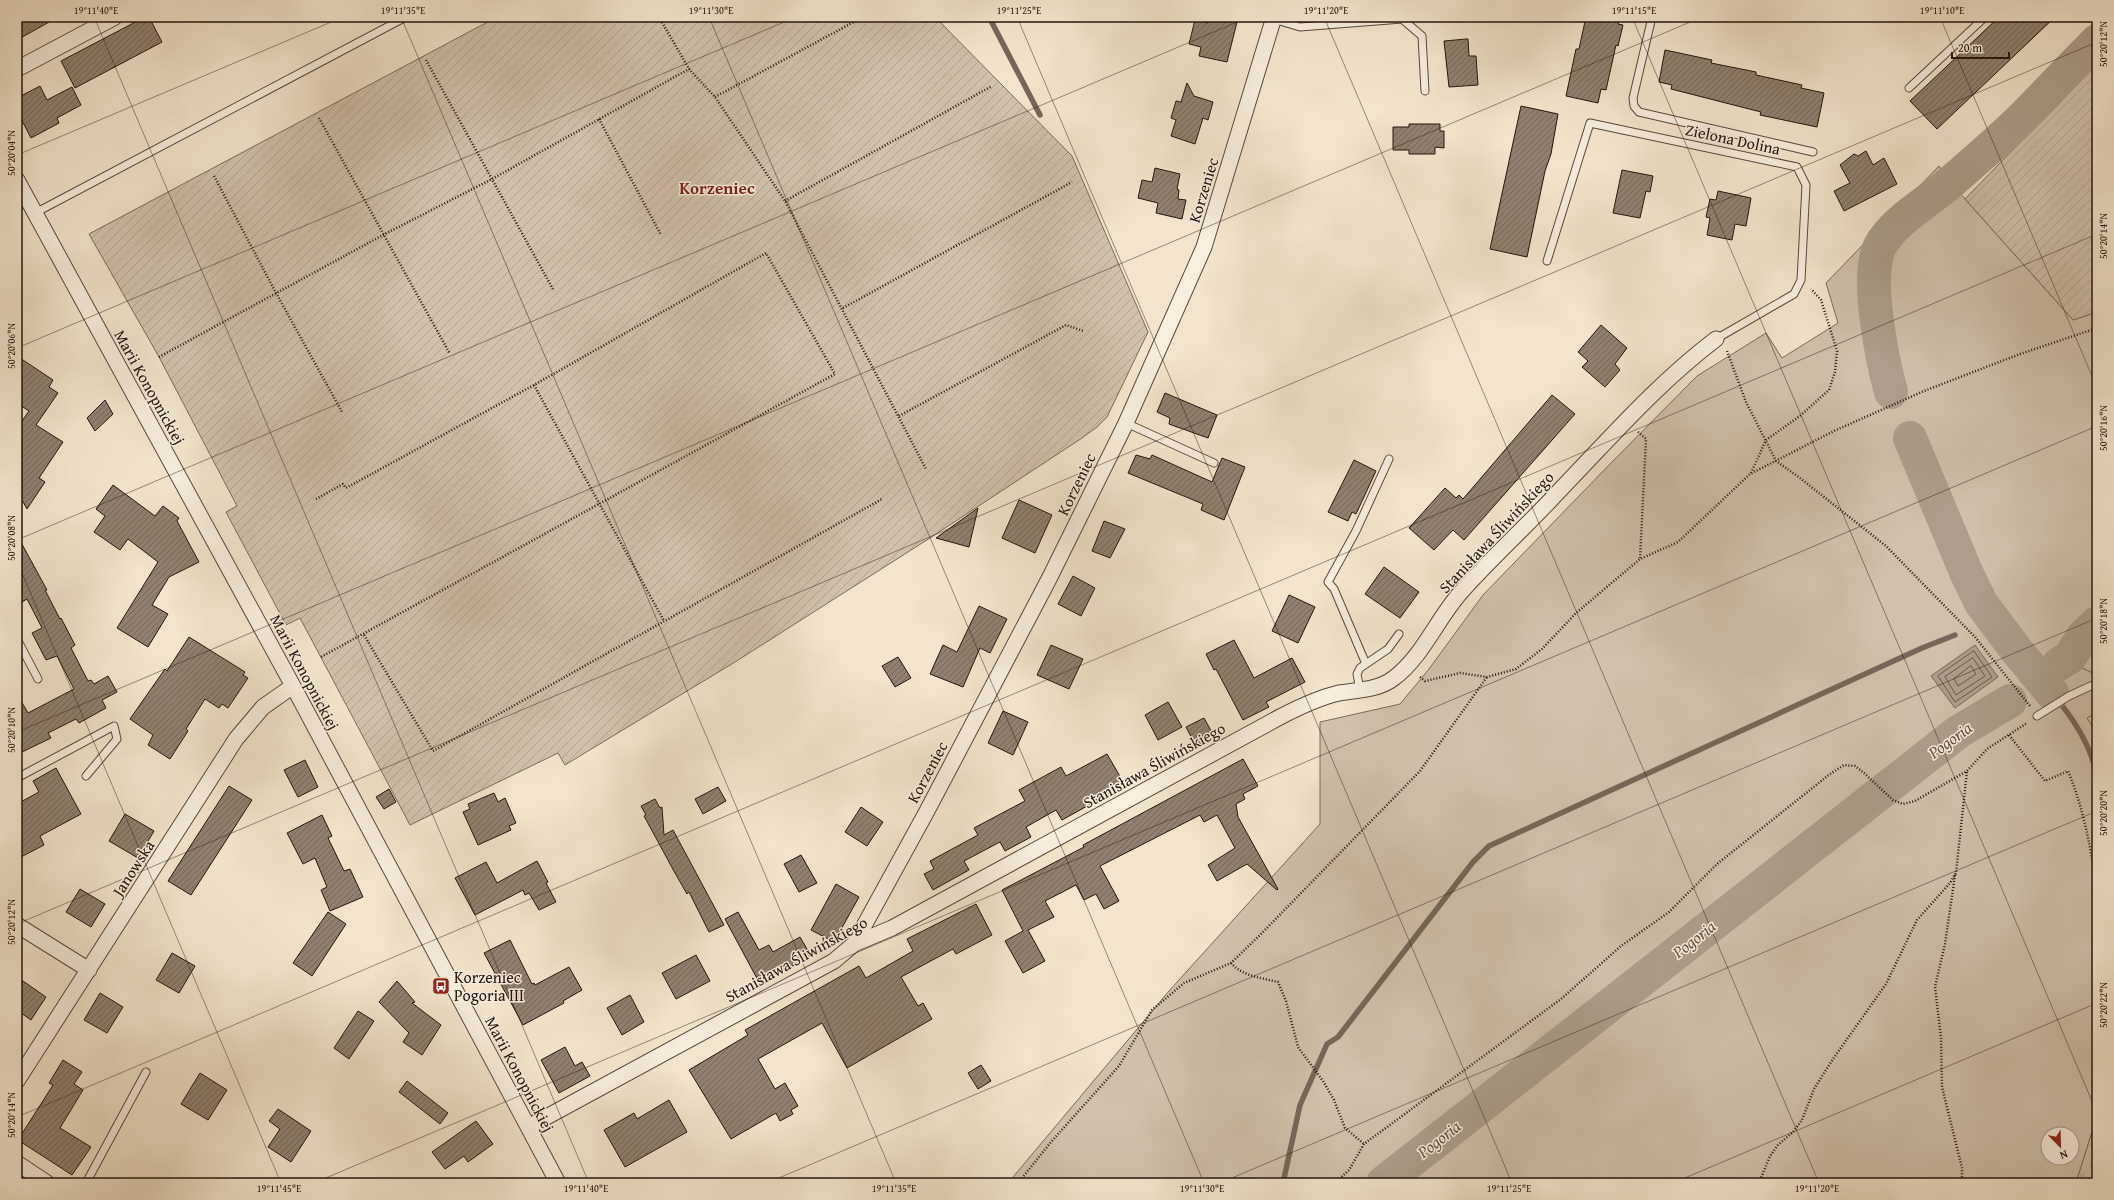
<svg xmlns="http://www.w3.org/2000/svg" width="2114" height="1200" font-family="'Gentium Book Plus',serif">
<defs>
<pattern id="forest-firs" width="22" height="20" patternUnits="userSpaceOnUse"><rect width="22" height="20" fill="#d0c1ac"/><path d="M5 1l3.5 6h-7zM16 11l3.5 6h-7z" fill="#b2a593"/></pattern>
<pattern id="park-tufts" width="24" height="20" patternUnits="userSpaceOnUse"><rect width="24" height="20" fill="#d0c1ac"/><path d="M3 7l-1-3M5 7V3M7 7l1-3M15 17l-1-3M17 17v-4M19 17l1-3" fill="none" stroke="#b2a593"/></pattern>
<pattern id="garden-furrows" width="10" height="10" patternUnits="userSpaceOnUse"><rect width="10" height="10" fill="#d0c1ac"/><path d="M-1 1l2-2M0 10L10 0M9 11l2-2" fill="none" stroke="#b2a593"/></pattern>
<pattern id="building-hatch" width="6" height="6" patternUnits="userSpaceOnUse"><rect width="6" height="6" fill="#8f8171"/><path d="M-1 1l2-2M0 6l6-6M5 7l2-2" fill="none" stroke="#74685b"/></pattern>
</defs>
<rect width="100%" height="100%" fill="#f3e5cd"/>
<filter id="stains"><feTurbulence type="fractalNoise" baseFrequency=".005" numOctaves="4"/><feColorMatrix values="0 0 0 0 .2 0 0 0 0 .09 0 0 0 0 .02 0 0 0 .5 -.17"/></filter>
<radialGradient id="worn" r=".72"><stop offset=".6" stop-color="#630" stop-opacity="0"/><stop offset="1" stop-color="#630" stop-opacity=".3"/></radialGradient>
<path fill="#d0c1ac" stroke="#7a6a5c" fill-rule="evenodd" d="M1939 166 1965 199 2073 320 2097 312V636L2086 645 2076 665 2097 675V1116L2076 1183H1008L1169 991 1320 824V722L1400 704 1429 669 1483 595 1612 462 1697 376 1766 333 1782 358 1838 323 1826 283ZM2048 1134H2072V1158H2048Z"/>
<path fill="url(#forest-firs)" stroke="#7a6a5c" d="M2097 636V675L2076 665 2086 645Z"/>
<path fill="url(#park-tufts)" stroke="#7a6a5c" d="M2097 712V734L2087 718Z
M2097 1116V1183H2076Z"/>
<path fill="url(#garden-furrows)" stroke="#7a6a5c" d="M497 17H935L1072 156 1148 332 1107 417 1097 427 1082 438 930 538 735 662 565 765 558 753 410 825 300 618 286 625 226 512 237 506 159 357 89 234Z
M2097 63V312L2073 320 1965 199Z"/>
<path fill="#ac9e8c" stroke="#756759" d="M1975 645 1998 677 1955 708 1931 676Z"/>
<g fill="none" stroke-linecap="round" stroke-linejoin="round">
<path stroke="#68594c" stroke-width="1" d="M1974 651 1992 677 1955 702 1938 676Z
M1973 658 1985 676 1956 695 1945 677Z
M1971 666 1976 674 1958 686 1954 679Z"/>
<path stroke="#756759" stroke-width="5.5" d="M989 17 1040 115
M1985 622 1992 618
M2052 693C2073 718 2090 743 2097 776
M1283 1183 1300 1105 1327 1044 1338 1037 1473 862 1489 846 1922 648 1955 635"/>
<path stroke="#ac9e8c" stroke-width="34" d="M1891 392C1882 359 1865 276 1880 246 1894 220 1930 201 1952 181 1974 162 1997 142 2019 121 2045 95 2071 67 2097 41
M1910 438 1966 572 1981 603 2017 651 2052 693
M2059 664 2070 657 2084 635 2097 623
M1383 1183 1958 732 2010 701"/>
</g>
<path fill="url(#building-hatch)" stroke="#23140d" d="M17 17H58L17 40Z
M145 17H149L162 42 75 88 61 61Z
M1209 17 1237 22 1227 62 1199 56 1201 47 1189 44 1195 20 1208 23Z
M1586 17H1620L1618 24 1623 25 1618 46 1616 45 1606 90 1601 89 1598 103 1566 96 1576 49H1579Z
M1999 17H2055L1937 129 1910 101Z
M1466 39H1468L1469 56H1476L1478 85 1449 87 1444 41Z
M1665 50 1712 60 1711 63 1756 72V75L1802 85 1801 88 1824 93 1817 127 1760 115 1761 112 1671 89 1672 85 1659 82Z
M1187 83 1194 96 1213 102 1208 120 1203 118 1195 144 1171 136 1176 120 1171 118 1176 101 1181 102Z
M40 86 47 100 72 87 81 105 57 118 59 123 31 138 17 111V98Z
M1521 106 1558 114 1551 154 1545 171 1527 257 1490 249Z
M1409 124H1440V131H1444V148L1435 147V154H1409V150H1393V127H1409Z
M1866 151 1873 165 1884 158 1897 184 1844 211 1834 191 1850 183 1840 165 1854 154 1858 156Z
M1155 168 1180 174 1177 189 1179 190 1178 199 1186 200 1182 219 1156 213 1158 203 1138 198 1142 180 1152 182Z
M1622 170 1653 176 1650 192 1646 191 1640 218 1613 213Z
M1718 191 1751 198 1746 226 1735 224 1732 240 1707 235 1710 218 1706 217 1710 199 1716 200Z
M1601 325 1627 348 1615 364 1620 370 1605 387 1582 367 1588 361 1578 352Z
M17 356 53 380 49 387 58 393 36 425 63 442 39 478 45 482 27 509 17 491V428L29 411 17 403Z
M1165 393 1217 415 1208 438 1169 424 1170 418 1157 412Z
M1552 395 1575 414 1464 540 1453 530 1434 550 1409 528 1445 488 1456 498 1459 495 1463 499Z
M105 400 113 414 95 431 87 418Z
M1136 455 1150 459 1152 455 1212 482 1222 458 1245 467 1224 520 1201 510 1203 504 1128 473Z
M1354 460 1376 471 1356 514 1352 512 1348 521 1328 512Z
M113 485 155 516 163 506 179 518 177 521 199 562 169 577 152 605 168 614 148 647 117 628 158 562 128 539 120 550 94 532 105 516 96 509Z
M1019 500 1052 515 1035 553 1002 538Z
M978 508 969 547 936 538Z
M1104 521 1125 529 1110 558 1092 551Z
M17 535 47 590H45L60 619 61 618 75 645 71 648 88 681 91 680 94 684 108 676 117 692 102 700 106 708 79 723 76 719 48 733 51 738 22 752 17 743V694L28 713 74 689 57 656 46 660 32 633 42 628 27 599 17 605Z
M1384 567 1419 592 1400 618 1365 594Z
M1073 576 1095 588 1081 616 1058 604Z
M1289 595 1315 607 1298 643 1272 631Z
M979 606 1007 619 990 653 980 648 963 687 930 674 943 645 957 652Z
M189 637 245 672 243 675 248 678 228 708 222 704 219 708 205 699 186 729 188 731 170 759 148 745 153 735 130 719 165 669 167 671Z
M1234 640 1254 678 1292 658 1305 682 1266 702 1269 707 1243 720 1216 669 1214 670 1206 654Z
M1051 645 1083 659 1069 689 1037 675Z
M898 657 911 678 895 687 882 666Z
M1168 702 1182 727 1158 740 1145 715Z
M1003 711 1028 722 1013 755 988 743Z
M1204 718 1214 736 1196 746 1186 727Z
M1107 754 1125 785 1062 820 1056 810 1026 827 1031 837 1005 851 1000 842 964 861 969 870 933 890 924 874 934 869 930 861 978 835 974 828 1025 801 1019 790 1061 767 1066 776Z
M1243 759 1258 786 1243 794 1245 799 1236 804 1238 817 1278 889 1277 890 1247 864 1217 881 1208 865 1235 848 1217 815 1204 822 1200 815 1100 866 1119 901 1104 909 1096 894 1084 900 1076 885 1045 901 1054 917 1028 930 1045 961 1023 973 1005 941 1023 931 1002 890 1084 847 1083 845Z
M305 760 318 787 298 797 284 770Z
M56 768 81 814 40 836 44 845 17 859V804L39 792 33 781Z
M229 786 252 800 191 895 168 881Z
M718 787 726 801 703 814 695 799Z
M389 789 396 802 384 809 376 797Z
M494 793 498 802 505 798 516 823 509 826 511 830 478 845 463 812 470 809 468 804Z
M655 799 660 808 662 807 664 835 673 830 724 925 709 932 689 892 687 894 675 873 644 816 646 815 641 806Z
M861 807 883 822 867 846 845 832Z
M125 814 154 831 138 858 109 841Z
M322 815 332 836 328 838 344 871 350 869 363 897 330 911 321 890 327 887 315 858 303 864 287 833Z
M801 855 817 883 799 892 784 864Z
M537 861 548 882 546 883 556 902 539 910 529 893 525 895 523 890 475 915 455 878 486 862 497 883Z
M836 884 859 897 834 942 811 930Z
M80 889 105 904 91 927 66 912Z
M976 904 992 935 956 954 953 949 901 977 918 1006 923 1003 932 1019 847 1068 822 1023 758 1059 775 1089 785 1083 798 1106 791 1110 793 1114 780 1121 776 1113 731 1139 689 1070 748 1035 745 1030 859 966 866 978 913 951 907 939Z
M328 912 346 924 312 976 293 963Z
M738 912 759 950 769 945 773 952 800 937 811 956 760 984 725 919Z
M510 940 532 984 534 983 535 985 569 967 582 990 563 1001 564 1003 523 1025 484 953Z
M172 953 195 966 179 993 156 980Z
M696 955 710 981 676 999 662 973Z
M23 981 46 997 31 1020 17 1010V990Z
M397 981 415 1002 412 1003 441 1025 422 1055 403 1042 409 1033 379 1002Z
M100 993 123 1007 107 1033 84 1020Z
M630 995 644 1022 622 1035 607 1008Z
M358 1011 374 1021 349 1059 334 1048Z
M565 1047 575 1066 582 1062 590 1076 559 1093 541 1060Z
M63 1060 82 1072 74 1084 83 1090 60 1128 91 1147 72 1175 18 1140 53 1085 49 1083Z
M981 1065 991 1081 978 1089 968 1073Z
M200 1073 227 1090 208 1120 181 1104Z
M407 1081 448 1113 440 1124 399 1092Z
M669 1100 687 1132 625 1167 604 1130 634 1113 637 1119Z
M278 1109 311 1131 291 1162 268 1147 280 1129 269 1121Z
M476 1121 493 1144 468 1162 464 1156 445 1169 432 1152Z"/>
<g fill="none" stroke-linecap="round" stroke-linejoin="round">
<defs>
<path id="service" d="M1652 17 1633 98 1634 106 1639 112 1813 152
M1273 19 1300 27 1402 19 1422 36 1425 91
M1909 88 1985 17
M35 213 406 17
M1547 261 1590 123 1797 167 1806 185 1801 280 1794 294 1716 339
M1126 423 1214 463
M17 639 38 679
M1366 664 1334 589 1328 582 1356 531 1389 459
M1360 690 1357 674 1360 668 1388 649 1399 634
M2037 716 2069 696 2097 683
M17 778 114 726 117 739 86 776
M86 1183 146 1072"/>
<path id="minor" d="M17 69 115 17
M17 180 293 686 558 1183
M17 925 89 970
M854 944 927 811 1049 579 1126 423 1204 247 1274 17
M17 1081 236 739 263 707 293 686
M528 1127 834 961 854 944 892 928 1280 717C1299 707 1318 698 1339 693 1357 690 1379 690 1394 678 1423 656 1437 619 1461 592 1492 557 1528 525 1560 490 1610 438 1658 383 1716 339
M17 1163 47 1183"/>
</defs>
<use href="#service" stroke="#57483d" stroke-width="9"/>
<use href="#minor" stroke="#57483d" stroke-width="17"/>
<path stroke="#23140d" stroke-width="2.5" stroke-dasharray="1 2" stroke-linecap="butt" d="M659 17 689 69
M426 60 554 291
M715 97 863 17
M319 118 450 354
M599 119 661 235
M214 176 276 293 342 412
M785 201 992 86
M843 308 1072 182
M1727 351 1746 402 1776 461 1800 478 1886 546 1975 637 2030 706
M159 357 383 235 492 179 689 69 715 97 785 201 926 469
M534 385 664 621
M899 416 1066 325 1083 331
M1638 432 1646 439 1640 559
M1751 473 1766 440 1800 416 1829 390 1835 372 1837 351 1833 338 1821 300 1811 289
M316 499 343 484 346 488 534 385 766 253 835 374 321 657
M364 635 433 751 882 499
M1420 677 1425 681 1460 673 1487 677 1516 669 1542 649 1576 613 1640 559 1678 542 1750 474 1834 431 1924 391 2020 354 2097 328
M2009 735 2045 781 2068 771C2084 809 2091 850 2097 890
M1955 875 1945 944 1935 987 1941 1038 1942 1087 1962 1168V1183
M1231 963C1242 976 1262 978 1278 982L1286 1001 1298 1047 1323 1081 1334 1100 1345 1128 1364 1144
M1018 1183 1051 1142 1119 1066 1152 1010 1184 983 1231 963 1263 932 1420 771 1487 677
M1335 1183 1349 1170 1364 1144 1561 999 1621 946 1669 912 1717 864 1830 774 1844 765 1855 766 1864 773 1893 800 1903 804 1915 801 1967 771 1987 749 2027 723
M1759 1183 1770 1156 1778 1145 1793 1132 1802 1120 1814 1089 1833 1059 1886 984 1917 920 1950 883 1956 873 1967 771"/>
<use href="#service" stroke="#f7eede" stroke-width="7"/>
<use href="#minor" stroke="#f7eede" stroke-width="15"/>
</g>
<path fill="none" stroke="#23140d" stroke-width="1" stroke-opacity="0.45" d="M94 17 589 1183M401 17 896 1183M709 17 1204 1183M1017 17 1512 1183M1324 17 1819 1183M1632 17 2097 1113M1940 17 2097 388M17 155 343 17M17 348 796 17M17 540 1249 17M17 561 281 1183M17 732 1702 17M17 924 2097 42M17 1117 2097 234M314 1183 2097 426M767 1183 2097 618M1220 1183 2097 811M1673 1183 2097 1003"/>
<defs>
<symbol id="bus-square" viewBox="-11 -11 22 22"><rect x="-9" y="-9" width="18" height="18" rx="4" fill="#8f2418" stroke="#f7eede"/><path d="M-5-6H5V4H4V6H2V4H-2V6H-4V4H-5ZM-3.5-4V0h7V-4ZM-3.5 1.2v1.5H-2V1.2ZM2 1.2v1.5H3.5V1.2Z" fill="#fff"/></symbol>
</defs>
<g fill-rule="evenodd">
<use href="#bus-square" x="431" y="976" width="20" height="20"/>
</g>
<g text-anchor="middle" stroke-width="3" stroke-linejoin="round" paint-order="stroke">
<g font-size="16" fill="#23140d" stroke="#f7eede">
<text transform="translate(1733 139) rotate(12)" y="6">Zielona Dolina</text>
<text transform="translate(1203 190) rotate(-73)" y="6">Korzeniec</text>
<text transform="translate(150 387) rotate(61)" y="6">Marii Konopnickiej</text>
<text transform="translate(1076 484) rotate(-64)" y="6">Korzeniec</text>
<text transform="translate(1496 532) rotate(-47)" y="6">Stanisława Śliwińskiego</text>
<text transform="translate(305 672) rotate(62)" y="6">Marii Konopnickiej</text>
<text transform="translate(1154 765) rotate(-29)" y="6">Stanisława Śliwińskiego</text>
<text transform="translate(927 772) rotate(-62)" y="6">Korzeniec</text>
<text transform="translate(133 868) rotate(-57)" y="6">Janowska</text>
<text transform="translate(796 959) rotate(-29)" y="6">Stanisława Śliwińskiego</text>
<text transform="translate(520 1074) rotate(62)" y="6">Marii Konopnickiej</text>
</g>
<g font-size="16" fill="#23140d" stroke="#f7eede" text-anchor="start">
<text x="454" y="983">Korzeniec<tspan x="454" dy="18">Pogoria III</tspan></text>
</g>
<g font-size="17" font-weight="bold" fill="#7a1f14" stroke="#f7eede">
<text x="717" y="194">Korzeniec</text>
</g>
<g font-size="17" font-style="italic" fill="#615246" stroke="#f7eede">
<text transform="translate(1950 740) rotate(-36)" y="6">Pogoria</text>
<text transform="translate(1694 939) rotate(-38)" y="6">Pogoria</text>
<text transform="translate(1439 1139) rotate(-38)" y="6">Pogoria</text>
</g>
</g>
<rect width="2114" height="1200" fill="none" stroke="#f3e5cd" stroke-width="44"/>
<g transform="translate(2060 1146) rotate(157)"><circle r="19" fill="#f7eede" stroke="#a2978a"/>
<path d="M0-3L7 15L0 10L-7 15Z" fill="#8f2418"/>
<text y="-6" font-size="11" font-weight="bold" text-anchor="middle" fill="#23140d">N</text>
</g>
<path d="M1952 52v6h57v-6" fill="none" stroke="#23140d" stroke-width="2"/>
<text x="1958" y="52" font-size="12" fill="#23140d" stroke="#f7eede" stroke-width="3" paint-order="stroke">20 m</text>
<rect x="22" y="22" width="2070" height="1156" fill="none" stroke="#23140d" stroke-width="1.5"/>
<g font-size="10" text-anchor="middle" fill="#23140d">
<text x="96" y="14">19°11'40"E</text>
<text x="403" y="14">19°11'35"E</text>
<text x="711" y="14">19°11'30"E</text>
<text x="1019" y="14">19°11'25"E</text>
<text x="1326" y="14">19°11'20"E</text>
<text x="1634" y="14">19°11'15"E</text>
<text x="1942" y="14">19°11'10"E</text>
<text transform="translate(2103 44) rotate(-90)" y="4">50°20'12"N</text>
<text transform="translate(11 153) rotate(-90)" y="4">50°20'04"N</text>
<text transform="translate(2103 236) rotate(-90)" y="4">50°20'14"N</text>
<text transform="translate(11 346) rotate(-90)" y="4">50°20'06"N</text>
<text transform="translate(2103 428) rotate(-90)" y="4">50°20'16"N</text>
<text transform="translate(11 538) rotate(-90)" y="4">50°20'08"N</text>
<text transform="translate(2103 621) rotate(-90)" y="4">50°20'18"N</text>
<text transform="translate(11 730) rotate(-90)" y="4">50°20'10"N</text>
<text transform="translate(2103 813) rotate(-90)" y="4">50°20'20"N</text>
<text transform="translate(11 922) rotate(-90)" y="4">50°20'12"N</text>
<text transform="translate(2103 1005) rotate(-90)" y="4">50°20'22"N</text>
<text transform="translate(11 1115) rotate(-90)" y="4">50°20'14"N</text>
<text x="279" y="1192">19°11'45"E</text>
<text x="586" y="1192">19°11'40"E</text>
<text x="894" y="1192">19°11'35"E</text>
<text x="1202" y="1192">19°11'30"E</text>
<text x="1509" y="1192">19°11'25"E</text>
<text x="1817" y="1192">19°11'20"E</text>
</g>
<rect width="100%" height="100%" filter="url(#stains)"/>
<rect width="100%" height="100%" fill="url(#worn)"/>
</svg>
